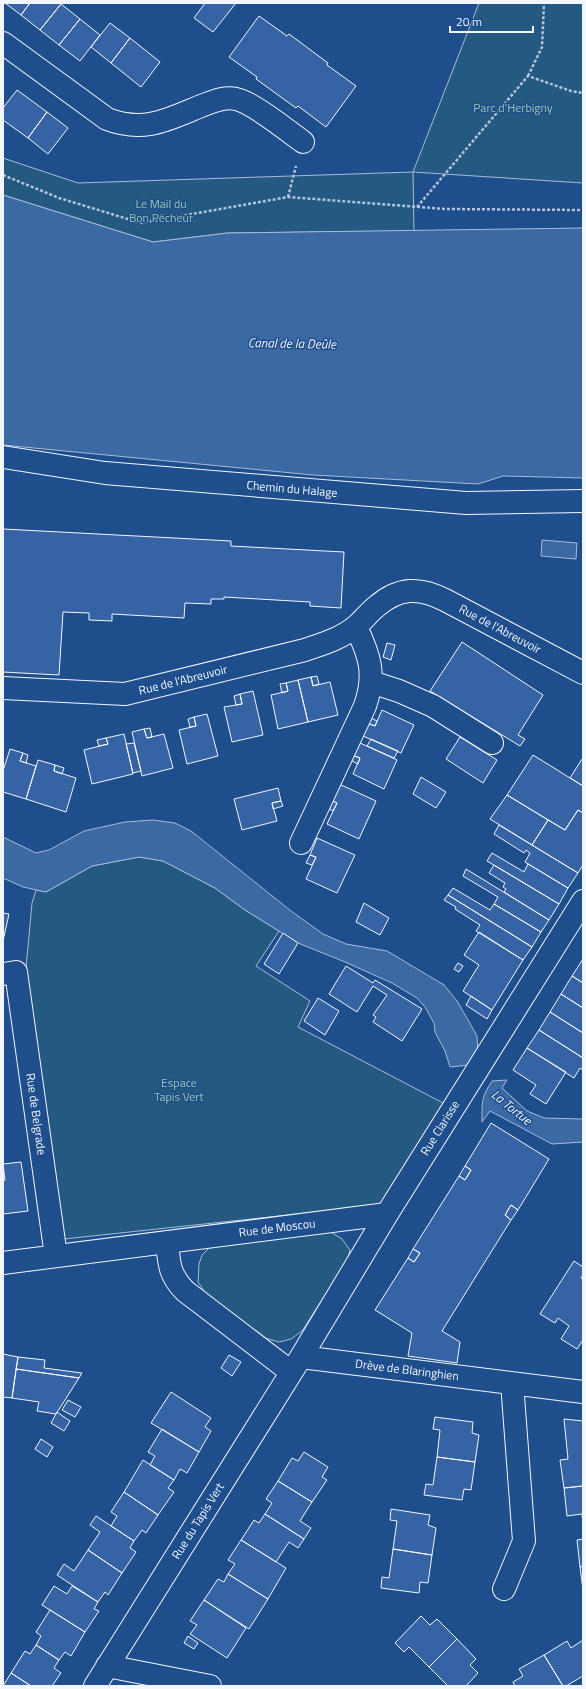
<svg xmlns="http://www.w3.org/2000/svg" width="586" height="1689" font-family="'Titillium Web',sans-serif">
<rect width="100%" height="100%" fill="#1f4e8c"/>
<path fill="#245a82" stroke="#a8bbd7" d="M479 3H583V183L413 172 414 231 228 233 153 242 3 195V158L78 183 413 172Z
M139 857 163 861 215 888 245 910 279 931 256 966 310 1001 298 1027 443 1103 382 1205 64 1239 26 968 32 903 36 890 46 892 92 866Z
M329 1231 342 1239 350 1250 347 1261 302 1331 291 1339 279 1342 265 1338 208 1297 198 1282 199 1264 202 1255 212 1245Z"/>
<path fill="#3b69a3" stroke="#a8bbd7" d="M3 195 153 242 228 233 583 228V478L503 476 478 484 313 475 3 445Z
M542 540 577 543 576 559 541 556Z
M153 820 175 823 191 831 291 911 323 934 346 944 387 951 444 985 457 1001 468 1020 477 1036 478 1053 469 1065 450 1067 445 1051 435 1032 434 1023 425 1007 417 998 392 983 345 962 298 943 245 910 215 888 163 861 139 857 92 866 46 892 23 887 3 878V837L36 853 49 850 84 831 125 822Z
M507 1080 502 1088 527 1111 544 1118 583 1119V1142L552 1144 490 1111 482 1122C482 1102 481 1098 492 1081Z"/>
<path fill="#3563a3" stroke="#f2f6ff" d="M5 3H30L21 15Z
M30 3H59L61 4 40 30 21 15Z
M205 3H236L213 32 194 18Z
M61 4 80 19 59 45 40 30Z
M259 16 287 36 289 34 328 63 327 65 356 86 326 127 298 106 296 108 256 79 257 77 229 57Z
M80 19 100 35 80 61 59 45Z
M110 23 130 38 111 63 91 47Z
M130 38 160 62 141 87 111 63Z
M17 90 47 112 28 138 3 120V108Z
M47 112 68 128 48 154 28 138Z
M3 529 231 541V546L344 552 341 608 310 606V602L224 597V599H211V604L185 603 184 618 112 614V621L89 620V613L63 612 59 675 3 672Z
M462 642 543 695 518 735 525 739 520 746 430 691Z
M387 643 395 645 391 660 383 657Z
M317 676 319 684 313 686 311 677Z
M311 677 313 686 330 682 338 715 308 722 298 680Z
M298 680 308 722 278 729 271 695 288 691 286 683Z
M286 683 288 691 282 693 280 684Z
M253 691 263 735 232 742 224 707 242 704 240 694Z
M240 694 242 704 236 705 234 696Z
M382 710 414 725 401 753 361 735 367 723 375 726Z
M207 714 218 756 187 764 179 730 196 726 194 717Z
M194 717 196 726 190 727 188 719Z
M369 717 377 721 375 726 367 723Z
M150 728 152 737 147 738 144 729Z
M144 729 147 738 164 734 173 768 142 776 132 732Z
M124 734 133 774 92 784 84 750 108 744 106 738Z
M460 737 497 760 483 783 446 759Z
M106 738 108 744 99 746 97 740Z
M371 739 398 751 394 758 367 746Z
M358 742 397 760 384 789 353 774 360 758 352 755Z
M134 743 141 771 133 773 126 744Z
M10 749 23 753 20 761 36 766 26 799 3 792V771Z
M23 753 28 755 26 763 20 761Z
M352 755 360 758 358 764 350 760Z
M533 755 583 786V813L578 810 565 830 507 795Z
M582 759H583V786L570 778Z
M38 760 55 765 54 771 76 778 66 812 26 799Z
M55 765 64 768 62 774 54 771Z
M421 777 446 792 436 808 413 794Z
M339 784 376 801 359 839 327 824 337 803 331 800Z
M278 788 281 801 272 803 277 821 242 830 234 799Z
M507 795 548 820 532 845 490 819Z
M331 800 337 803 333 811 328 808Z
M281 801 283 806 273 809 272 803Z
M578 810 583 813V865L578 873 532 845 548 820 565 830Z
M499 825 578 873 568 888 525 862 530 853 526 850 524 853 494 834Z
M317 838 355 855 337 893 306 879 316 857 310 855Z
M492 853 524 872 528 864 568 888 559 904 487 861Z
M310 855 316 857 312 865 306 863Z
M494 865 559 904 549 920 504 892 506 889 503 887 505 883 489 873Z
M466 869 549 920 541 932 494 904 498 897 463 876Z
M453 888 490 910 494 904 541 932 532 947 448 895Z
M448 895 532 947 523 960 476 931 480 925 455 909 456 907 444 900Z
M364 903 389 918 380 935 356 922Z
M3 913 9 914 3 941Z
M479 932 523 960 492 1010 463 991 479 965 464 955Z
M283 933 298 943 279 974 264 964Z
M583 959V983L572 976Z
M458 963 463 966 459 972 454 969Z
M346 966 373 983 375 980 422 1009 402 1041 373 1022 376 1017 373 1015 387 995 373 986 357 1012 329 994Z
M572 976 583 983V1008L561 994Z
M561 994 583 1008V1033L550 1012Z
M471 996 492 1010 487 1019 466 1005Z
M318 998 339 1011 325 1035 304 1021Z
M550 1012 583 1033V1058L539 1030Z
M539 1030 583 1058V1070L580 1068 574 1078 527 1048Z
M527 1048 566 1072 546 1104 530 1094 536 1085 513 1070Z
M491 1123 549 1159 518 1210 511 1205 505 1215 511 1220 442 1331 460 1342 457 1363 408 1356 412 1333 375 1310 408 1258 414 1262 420 1253 413 1249 459 1176 465 1180 471 1170 465 1166Z
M21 1162 28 1211 3 1214V1181L5 1180 3 1164Z
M465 1166 471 1170 465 1180 459 1176Z
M511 1205 518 1210 511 1220 505 1215Z
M413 1249 420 1253 414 1262 408 1258Z
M574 1261 583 1267V1275L581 1278 583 1279V1340L577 1349 561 1339 569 1326 558 1318 555 1323 540 1314Z
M3 1354 18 1357 12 1398 3 1397Z
M229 1355 241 1362 232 1376 221 1368Z
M18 1357 45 1360 44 1368 82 1373 79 1378 16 1369Z
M16 1369 79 1378 56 1414 37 1411 39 1402 12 1398Z
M171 1392 211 1418 205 1427 211 1431 199 1452 151 1423Z
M68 1400 81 1407 75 1417 62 1410Z
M57 1412 70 1421 64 1431 51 1423Z
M435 1417 473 1422 472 1433 479 1435 475 1462 437 1457 440 1430 433 1429Z
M564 1419 583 1421V1486L564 1488 560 1460 568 1459Z
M162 1429 199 1452 187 1473 180 1469 174 1480 150 1465 155 1456 148 1452Z
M41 1439 53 1447 47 1457 35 1449Z
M304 1452 328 1467 322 1477 327 1480 312 1502 278 1481 292 1458 298 1461Z
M437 1457 475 1462 471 1490 464 1489 462 1500 424 1495 426 1484 433 1485Z
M143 1460 174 1480 168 1488 174 1492 158 1515 124 1492Z
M278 1481 312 1502 300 1521 311 1528 304 1539 265 1514 272 1503 266 1499Z
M583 1486V1524L582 1514 567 1516 564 1488Z
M124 1492 158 1515 146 1533 142 1530 134 1541 111 1526 117 1516 111 1512Z
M391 1509 430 1515 428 1525 436 1528 432 1555 393 1549 397 1521 390 1520Z
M265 1514 304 1539 298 1548 289 1542 276 1562 241 1540 254 1520 259 1523Z
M96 1516 134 1541 130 1548 136 1552 122 1573 88 1550 100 1532 90 1525Z
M583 1539V1566L580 1567 577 1540Z
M241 1540 286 1568 268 1599 228 1574 235 1564 228 1560Z
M393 1549 432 1555 428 1583 420 1582 419 1593 381 1588 382 1577 389 1578Z
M88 1550 122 1573 108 1595 105 1592 98 1602 57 1575 64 1564 74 1571Z
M583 1566V1590L580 1567Z
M228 1574 268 1599 249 1629 204 1600 218 1579 224 1582Z
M54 1586 67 1594 72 1586 98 1602 94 1609 99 1611 85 1632 42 1605Z
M204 1600 246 1628 227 1658 190 1634 197 1625 190 1621Z
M50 1610 85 1632 71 1656 65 1652 59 1660 36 1645 41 1636 36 1632Z
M421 1616 430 1625 437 1619 457 1639 429 1667 409 1647 404 1652 395 1643Z
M188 1636 198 1643 194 1649 184 1643Z
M457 1639 476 1659 470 1665 478 1673 466 1686H448L429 1667Z
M583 1640V1676L566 1686H563L544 1655 567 1641 571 1648Z
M36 1645 59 1660 54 1668 61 1673 52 1686H31L11 1673 25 1651 30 1654Z
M544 1655 563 1686H515L513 1682 523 1676 519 1669Z
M11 1673 31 1686H3Z"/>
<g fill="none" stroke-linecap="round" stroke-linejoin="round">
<defs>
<path id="minor" d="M3 43 107 119C144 133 167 120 201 106 212 102 224 96 236 99 252 102 288 131 303 142
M3 457 105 473 466 503 583 501
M371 682 399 691 433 706 492 743
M3 688 125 694 305 650C322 644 340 639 355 627 363 621 369 612 377 606 399 587 420 587 445 600L583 673
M301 843 365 706C376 674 370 656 356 627
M3 974 16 972 56 1256
M167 1242C169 1263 169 1275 185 1291L291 1372
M3 1263 387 1214
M301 1357 583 1392
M504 1589 524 1541 512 1383
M107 1666 210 1686
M95 1686 301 1357 387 1214 583 901"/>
</defs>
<use href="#minor" stroke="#f2f6ff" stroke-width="24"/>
<path stroke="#b3c4dc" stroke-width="2.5" stroke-dasharray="3 2" stroke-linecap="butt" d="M528 76 542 47 544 3
M3 175 59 198 141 223 288 197 445 209 583 210
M288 197 296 166
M417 207 528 76 571 91 583 93"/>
<use href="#minor" stroke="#1f4e8c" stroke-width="22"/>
</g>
<g text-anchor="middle" stroke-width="3" stroke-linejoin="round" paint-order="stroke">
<g font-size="12" fill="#97c8a6" stroke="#1f4e8c">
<text x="513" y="112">Parc d'Herbigny</text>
<text x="161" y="208">Le Mail du<tspan x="161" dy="14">Bon Pêcheur</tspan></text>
<text x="179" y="1087">Espace<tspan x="179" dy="14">Tapis Vert</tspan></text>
</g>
<g font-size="12" fill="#f2f6ff" stroke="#1f4e8c">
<text transform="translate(292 489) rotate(5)" y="4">Chemin du Halage</text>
<text transform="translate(500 629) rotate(28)" y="4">Rue de l'Abreuvoir</text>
<text transform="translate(183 680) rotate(-14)" y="4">Rue de l'Abreuvoir</text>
<text transform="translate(36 1114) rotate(82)" y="4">Rue de Belgrade</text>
<text transform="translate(440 1128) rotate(-58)" y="4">Rue Clarisse</text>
<text transform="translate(277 1228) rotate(-7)" y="4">Rue de Moscou</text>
<text transform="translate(407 1370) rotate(7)" y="4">Drève de Blaringhien</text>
<text transform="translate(198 1521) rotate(-58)" y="4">Rue du Tapis Vert</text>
</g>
<g font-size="13" font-style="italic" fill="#f2f6ff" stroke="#1f4e8c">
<text transform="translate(292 343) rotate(1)" y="5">Canal de la Deûle</text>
<text transform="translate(512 1107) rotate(39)" y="5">La Tortue</text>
</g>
</g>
<rect width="586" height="1689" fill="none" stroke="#f2f6ff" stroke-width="8"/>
<path d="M450 26v6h83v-6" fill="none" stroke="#f2f6ff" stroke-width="2"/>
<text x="456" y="26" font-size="12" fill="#f2f6ff" stroke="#1f4e8c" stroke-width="3" paint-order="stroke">20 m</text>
</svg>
